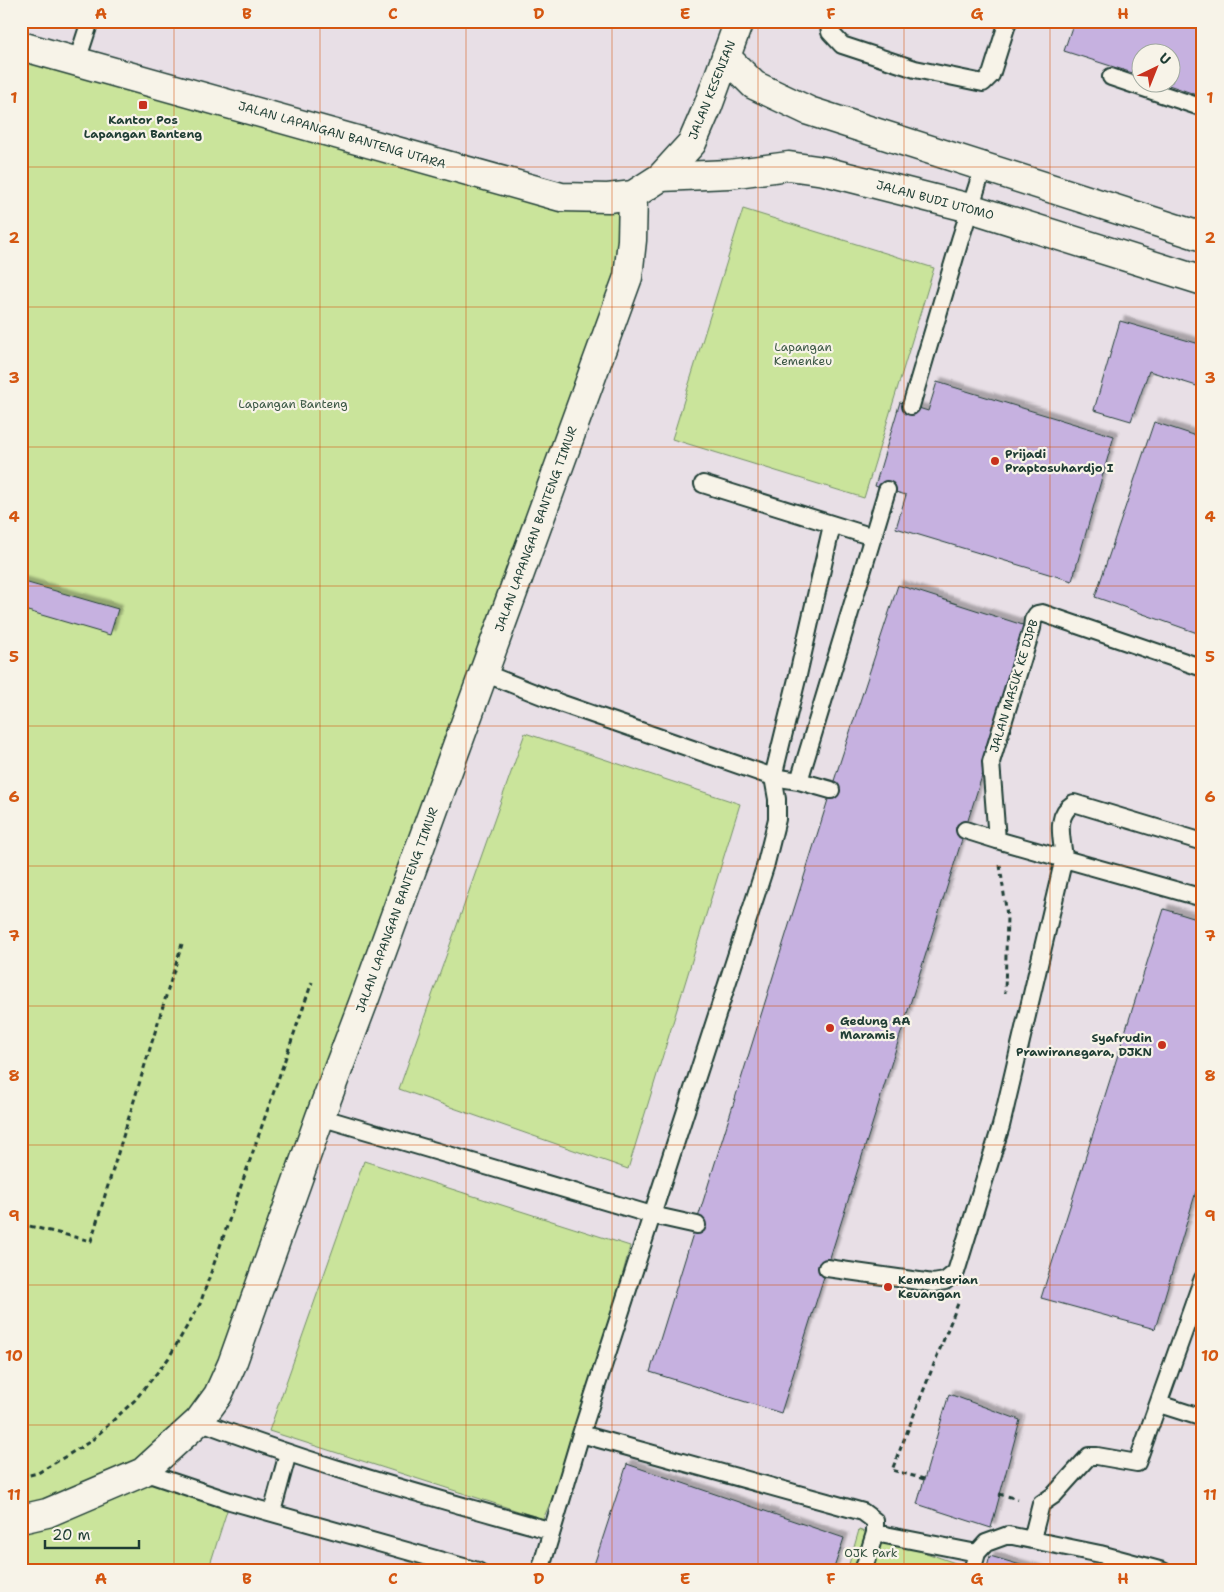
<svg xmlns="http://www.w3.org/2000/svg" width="1224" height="1592" font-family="'Shantell Sans',sans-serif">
<defs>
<filter id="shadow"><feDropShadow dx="4.5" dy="-4.5" stdDeviation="1" flood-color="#0004"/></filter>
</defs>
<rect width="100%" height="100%" fill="#e8dfe6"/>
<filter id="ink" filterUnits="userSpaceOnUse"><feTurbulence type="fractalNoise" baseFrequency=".02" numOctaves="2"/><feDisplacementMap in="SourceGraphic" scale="10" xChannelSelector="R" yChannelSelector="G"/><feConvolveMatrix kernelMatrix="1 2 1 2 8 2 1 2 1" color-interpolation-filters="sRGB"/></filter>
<g filter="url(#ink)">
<path fill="#cae49b" stroke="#749068" d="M21 45 561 197 633 195 632 240 218 1395 143 1471 230 1501 208 1571H21Z
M743 209 934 268 864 498 672 439Z
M525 733 740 804 628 1169 399 1089Z
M364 1161 630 1246 581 1434 543 1519 269 1431Z
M859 1530 964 1566 962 1571H847Z"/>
<path fill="#c6b1e0" stroke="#1f3d34" filter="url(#shadow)" d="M1074 21H1203V97L1160 82H1172V52H1142V76L1064 51Z
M1120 321 1203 345V388L1149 371 1131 421 1094 410Z
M937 382 1114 436 1072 581 896 528 906 495 875 486 900 402 928 411Z
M1154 422 1203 438V635L1095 597Z
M21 581 118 609 110 635 21 609Z
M898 585 1029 627 781 1413 650 1372 831 790Z
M1164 909 1203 921V1168L1155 1329 1041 1298Z
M949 1394 1020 1420 991 1528 917 1504Z
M627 1464 844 1538 833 1571H592Z
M990 1556 1041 1571H986Z"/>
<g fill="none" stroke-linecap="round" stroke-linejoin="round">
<defs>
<path id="service" d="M828 21 830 32 842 45 915 69 983 83 991 75 1008 21
M77 61 90 21
M1111 77 1203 108
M911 406 960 240 983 168
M703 484 873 537
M484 673 560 703 773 777 777 799V819L765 867 581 1434 540 1571
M799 781 773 777 798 675 832 525
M831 790 799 781 887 490
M965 830 997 840 991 762 1032 628 1033 620 1037 614 1042 613 1203 668
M997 840 1203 898
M320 1117 652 1215 697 1225
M827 1268 933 1283 945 1281 956 1272 1001 1126 1064 858C1062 837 1054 816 1074 803L1203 842
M1159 1404 1203 1418
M199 1421C314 1465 434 1498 552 1531
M581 1434 863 1512 875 1521V1533L863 1571
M143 1472 230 1501 478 1571
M272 1512 288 1453
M875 1533 977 1553
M1032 1539 1041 1504 1054 1495 1089 1456H1097L1137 1463 1203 1278
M972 1571 977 1553 986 1543 1008 1535 1100 1554 1163 1571"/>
<path id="tertiary" d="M726 57 754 85 809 111 1203 237
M661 177 729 174 789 166 824 171 970 208 1203 281
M21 1519 47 1513 143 1472 199 1421 218 1395 232 1364 320 1117 365 998 628 277 632 240 633 195"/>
<path id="secondary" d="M21 46 561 197 608 198 633 195 661 177 692 143 708 106 739 21"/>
</defs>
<use href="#service" stroke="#1f3d34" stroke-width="20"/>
<use href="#tertiary" stroke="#1f3d34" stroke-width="31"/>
<use href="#secondary" stroke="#1f3d34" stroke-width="31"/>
<path stroke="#1f3d34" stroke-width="3" stroke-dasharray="5 4" stroke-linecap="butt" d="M1000 865 1007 916 1005 993
M21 1224 91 1241 182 944
M21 1477 38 1473 91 1441 135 1400 168 1359 200 1304 312 982
M924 1479 892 1470 959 1301
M999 1494 1018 1499"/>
<use href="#service" stroke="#f7f3e8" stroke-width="16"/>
<use href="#tertiary" stroke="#f7f3e8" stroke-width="28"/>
<use href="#secondary" stroke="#f7f3e8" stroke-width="28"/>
</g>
</g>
<path fill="none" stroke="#d45610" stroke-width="1" stroke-opacity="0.55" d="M174 21V1571M320 21V1571M466 21V1571M612 21V1571M758 21V1571M904 21V1571M1050 21V1571M21 167H1203M21 307H1203M21 447H1203M21 586H1203M21 726H1203M21 866H1203M21 1006H1203M21 1145H1203M21 1285H1203M21 1425H1203"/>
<g fill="#c8321e" stroke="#f7f3e8" stroke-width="2">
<rect x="138" y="100" width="10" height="10" rx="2.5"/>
<circle cx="995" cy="461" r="5"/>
<circle cx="830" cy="1028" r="5"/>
<circle cx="1162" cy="1045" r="5"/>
<circle cx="888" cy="1287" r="5"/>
</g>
<g text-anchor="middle" stroke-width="4.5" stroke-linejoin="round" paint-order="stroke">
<g font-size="12" fill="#1f3d34" stroke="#f7f3e8">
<text transform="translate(712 90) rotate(-68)" y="4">JALAN KESENIAN</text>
<text transform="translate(342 135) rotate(16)" y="4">JALAN LAPANGAN BANTENG UTARA</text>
<text transform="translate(935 200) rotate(15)" y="4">JALAN BUDI UTOMO</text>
<text transform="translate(536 529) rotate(-70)" y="4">JALAN LAPANGAN BANTENG TIMUR</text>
<text transform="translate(1014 686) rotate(-73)" y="4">JALAN MASUK KE DJPB</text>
<text transform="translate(397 910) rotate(-70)" y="4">JALAN LAPANGAN BANTENG TIMUR</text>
</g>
<g font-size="12" font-weight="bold" fill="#1f3d34" stroke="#f7f3e8" text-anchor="start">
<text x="143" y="124" text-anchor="middle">Kantor Pos<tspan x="143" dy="14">Lapangan Banteng</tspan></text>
<text x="1005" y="458">Prijadi<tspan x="1005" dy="14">Praptosuhardjo I</tspan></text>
<text x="840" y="1025">Gedung AA<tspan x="840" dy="14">Maramis</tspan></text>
<text x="1152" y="1042" text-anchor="end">Syafrudin<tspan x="1152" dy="14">Prawiranegara, DJKN</tspan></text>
<text x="898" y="1284">Kementerian<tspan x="898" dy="14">Keuangan</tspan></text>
</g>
<g font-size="12" fill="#395643" stroke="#f7f3e8">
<text x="803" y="351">Lapangan<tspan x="803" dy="14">Kemenkeu</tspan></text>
<text x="293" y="408">Lapangan Banteng</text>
<text x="871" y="1557">OJK Park</text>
</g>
</g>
<rect width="1224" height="1592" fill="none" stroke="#f7f3e8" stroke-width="55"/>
<g transform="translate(1156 68) rotate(43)"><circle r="24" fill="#f7f3e8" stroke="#a1aaa0"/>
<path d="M0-4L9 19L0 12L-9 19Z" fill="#c8321e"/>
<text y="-8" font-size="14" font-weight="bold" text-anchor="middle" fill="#1f3d34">U</text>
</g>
<path d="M45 1540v8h94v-8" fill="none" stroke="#1f3d34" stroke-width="2.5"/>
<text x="52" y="1540" font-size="15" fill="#1f3d34" stroke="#f7f3e8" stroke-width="4" paint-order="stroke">20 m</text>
<rect x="28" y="28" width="1168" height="1536" fill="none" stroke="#d45610" stroke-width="2"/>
<g font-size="16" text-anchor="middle" font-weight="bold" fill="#d45610">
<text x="101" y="19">A</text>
<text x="247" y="19">B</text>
<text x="393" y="19">C</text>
<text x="539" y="19">D</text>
<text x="685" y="19">E</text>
<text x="831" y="19">F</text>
<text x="977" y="19">G</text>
<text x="1123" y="19">H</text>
<text x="14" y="103">1</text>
<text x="1210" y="103">1</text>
<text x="14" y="243">2</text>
<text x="1210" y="243">2</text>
<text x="14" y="383">3</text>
<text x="1210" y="383">3</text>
<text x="14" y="522">4</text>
<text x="1210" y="522">4</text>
<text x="14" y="662">5</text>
<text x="1210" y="662">5</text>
<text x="14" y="802">6</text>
<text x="1210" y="802">6</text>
<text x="14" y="941">7</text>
<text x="1210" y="941">7</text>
<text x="14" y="1081">8</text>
<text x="1210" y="1081">8</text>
<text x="14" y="1221">9</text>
<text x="1210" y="1221">9</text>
<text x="14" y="1361">10</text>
<text x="1210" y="1361">10</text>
<text x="14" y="1500">11</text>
<text x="1210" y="1500">11</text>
<text x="101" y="1584">A</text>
<text x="247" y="1584">B</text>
<text x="393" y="1584">C</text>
<text x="539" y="1584">D</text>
<text x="685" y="1584">E</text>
<text x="831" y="1584">F</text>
<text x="977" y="1584">G</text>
<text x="1123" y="1584">H</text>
</g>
</svg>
